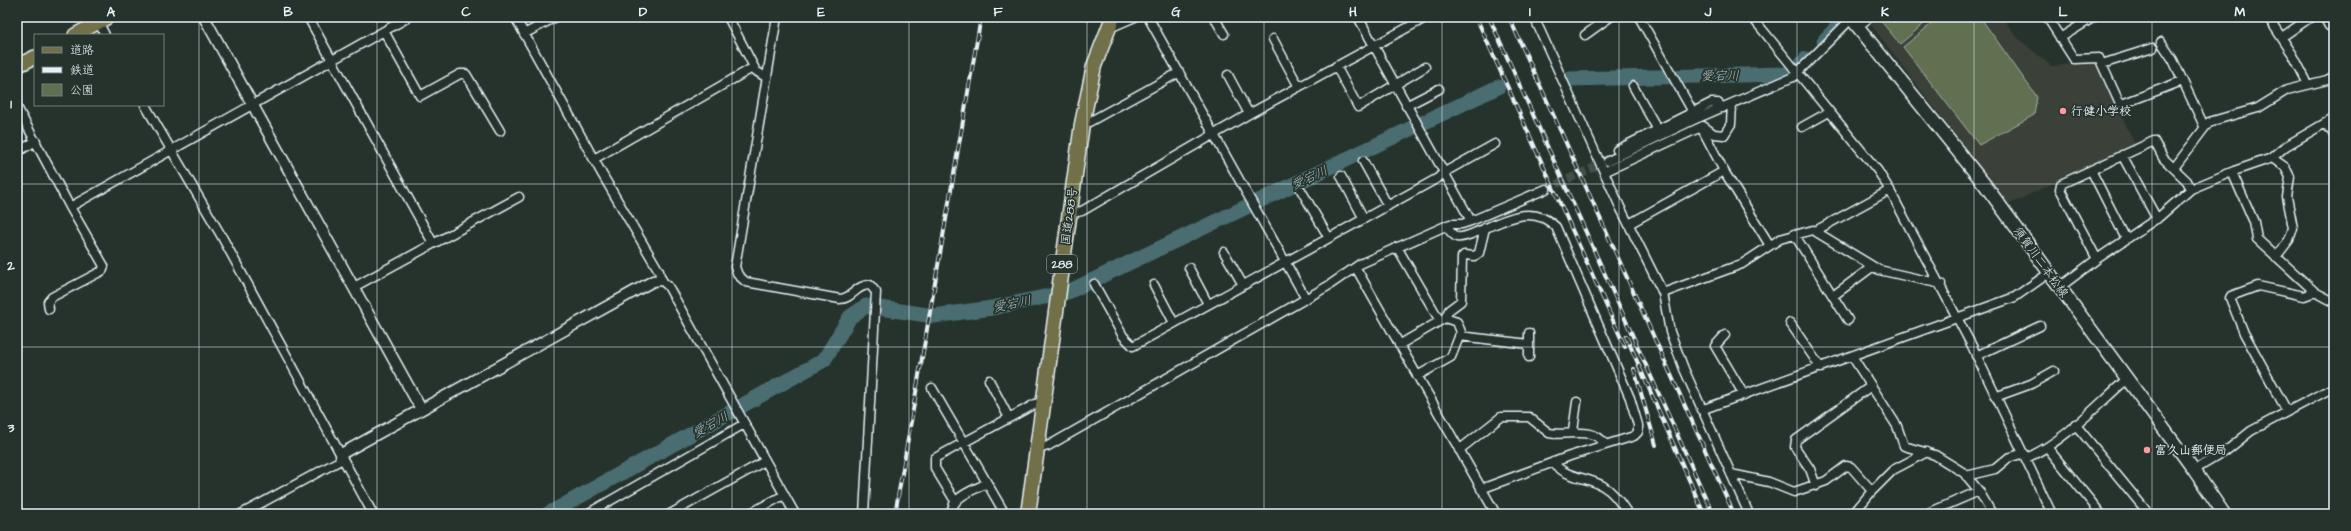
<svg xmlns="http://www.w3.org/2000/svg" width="2351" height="531" font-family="'Architects Daughter','Klee One',sans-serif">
<rect width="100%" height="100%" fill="#26332d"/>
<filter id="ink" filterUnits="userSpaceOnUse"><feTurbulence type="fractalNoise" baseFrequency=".025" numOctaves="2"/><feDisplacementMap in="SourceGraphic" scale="8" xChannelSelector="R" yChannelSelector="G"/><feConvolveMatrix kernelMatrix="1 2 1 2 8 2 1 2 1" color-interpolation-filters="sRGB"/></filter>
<g filter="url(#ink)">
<path fill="#3a4039" d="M1875 17H2001L2019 39 2051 66 2096 62 2135 144 2008 205 1869 22Z"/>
<path fill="#606f51" stroke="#a4b0a4" d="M1884 17H1932L1900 44 1880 20Z
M1940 17H1980L2037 97 2034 115 1979 145 1903 47Z"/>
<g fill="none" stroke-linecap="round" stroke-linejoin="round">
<path stroke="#496d6f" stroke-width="15" d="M1824 41 1847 17
M1570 79 1786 74 1800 66 1806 59
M548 514 824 360 850 317 866 306 934 316 992 308 1068 292 1498 87"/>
<path stroke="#43504b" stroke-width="8" stroke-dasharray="8 4" stroke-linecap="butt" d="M1546 189 1608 161"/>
<defs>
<path id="minor" d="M308 17 433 243
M515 17 602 174 659 271 661 280 668 286 795 514
M728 17 756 71 767 78
M777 17 735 267 738 275 746 282 840 299C852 299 857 284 870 285L876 292 864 514
M1148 17 1306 299
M1214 17 1224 34
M1358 17 1471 221
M1534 17 1620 207 1663 293 1670 332 1684 369 1749 514
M1639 17 1693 112
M1752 17 1878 171 1889 189 1972 346 2052 514
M2047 17 2074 59 2099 58 2119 102 2122 104 2182 81
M2268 17 2293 55 2308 84
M2324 17 2329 26H2334
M97 19 105 35
M1857 27 1870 17
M1107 29 1135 17
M384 31 420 96 460 74H466L500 131
M524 34 556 17
M1585 35 1610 17
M2282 37 2311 17
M2060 38 2094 17
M1273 39 1299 87
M2161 42 2173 60 2204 126
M2102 64 2153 48
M1336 66 1358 107 1425 67
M1228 75 1249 114
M1633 86 1658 130
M145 105 222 237 373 514
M1406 106 1439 89
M17 107 70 207
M2326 123 2334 135
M1082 124 1089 122 1178 73
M1701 127 1724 171 1769 244
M1802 127 1829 112
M1617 150 1711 103H1718L1723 108
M17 152 36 141
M2122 155 2157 219
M2272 158 2286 146 2334 118
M594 159 754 67
M1363 161 1388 206
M1608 161 1698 118 1793 77 1851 19
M2174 168 2209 122 2258 108 2287 90 2327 80 2334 76
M2091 170 2126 239
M1604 172 1703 126 1714 134 1724 135 1731 124 1732 104
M2232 172 2254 222 2257 239 2315 292 2334 302
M1341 176 1364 219
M1301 190 1329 238
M1069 214 1082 211 1249 114 1427 17
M1629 224 1724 171
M1446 226C1449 230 1452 235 1457 237 1462 238 1469 235 1474 233 1502 222 1531 202 1556 227L1630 398 1638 425V432L1634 436 1570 456 1481 489
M1817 230 1890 190
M1794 234 1848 320
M1397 247 1440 321
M1224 252 1243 285
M2097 259 2060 189 2061 184 2154 141 2163 158 2187 181 2191 189
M1189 268 1208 304
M1356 268 1496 514
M1094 284 1123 336 1133 346 1438 178 1443 173 1495 144
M1154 285 1174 323
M354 287 519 197
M2060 287 2097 259 2159 217 2191 189 2234 171 2272 158 2285 167 2290 177 2287 197 2293 228 2289 240 2276 257
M1663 293 1742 264 1780 239 1813 230 1879 270 1941 284
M1833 296 1872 267
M49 309 48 302 52 297 96 274 102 271 104 266 70 207 409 17
M1445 318 1449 310 1461 301 1462 257 1464 255 1475 256 1479 253 1485 228
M1790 323 1821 368
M1529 333V357
M1725 335 1715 346 1744 395
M1459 336 1529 344
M1399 345 1445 318 1457 322 1461 332 1451 357 1417 376
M1852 356 1897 426 1904 446 1935 455 1964 473 1979 491 1992 514
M1976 356 2040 326
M989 380 1009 418
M932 388 1005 514
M1995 397 2031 384 2054 371
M1701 410 2015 297 2049 273
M2287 411 2244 333 2230 298 2231 296 2258 286 2304 296 2315 292
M2075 424 2149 514
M1573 431 1577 402
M2047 447 2101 514
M1038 449 1048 446 1328 286 1360 264 1450 224H1462L1471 221 1546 189
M1459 450 1501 417H1529L1549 433C1568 437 1591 425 1605 444
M2026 458C2063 443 2097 405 2127 379
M1553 462C1564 478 1588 477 1603 486 1615 493 1621 504 1628 514
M2194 470 2226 451 2251 431 2334 387
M1731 474 1769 482 1794 492 1826 481 1846 466 1851 467 1872 491
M1966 476 1995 469 2008 458 2024 453
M1816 486 1810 469 1795 447 1796 440 1871 386
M955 501 935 468V458L1035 404 1044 402
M241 514 339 461 341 454
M587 514 744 424
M670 514 765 461
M749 514 784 495
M952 514C950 497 974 490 987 483
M1853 514 1872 491 1893 470 1927 452
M1926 514 1979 491"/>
<path id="tertiary" d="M204 17 421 409
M341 454 653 281 661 280"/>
<path id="secondary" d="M1850 17 1985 185 2194 470 2224 514"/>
<path id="primary" d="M75 35 108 17
M17 66 35 57"/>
<path id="trunk" d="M1028 514 1082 124 1094 66 1113 17"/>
</defs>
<use href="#minor" stroke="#e8f1f8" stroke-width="11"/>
<use href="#tertiary" stroke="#e8f1f8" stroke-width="13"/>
<use href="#secondary" stroke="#e8f1f8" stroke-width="15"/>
<use href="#primary" stroke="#e8f1f8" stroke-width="16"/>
<use href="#trunk" stroke="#e8f1f8" stroke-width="17"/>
<use href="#minor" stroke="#26332d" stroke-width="8"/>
<use href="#tertiary" stroke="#26332d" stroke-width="10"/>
<use href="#secondary" stroke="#26332d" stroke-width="12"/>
<use href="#primary" stroke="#716f4a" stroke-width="13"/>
<use href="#trunk" stroke="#716f4a" stroke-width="14"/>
<defs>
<path id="rail" d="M1476 17 1625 347
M1489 17 1713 514
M1509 17 1734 514
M1626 336 1704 514
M1634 369 1656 445
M895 514 981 17"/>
</defs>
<use href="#rail" stroke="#e8f1f8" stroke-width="4"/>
<use href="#rail" stroke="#26332d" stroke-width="2.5" stroke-dasharray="8" stroke-linecap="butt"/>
</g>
</g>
<path fill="none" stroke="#e8f1f8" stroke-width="1" stroke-opacity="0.55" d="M199 17V514M377 17V514M554 17V514M732 17V514M909 17V514M1087 17V514M1264 17V514M1442 17V514M1619 17V514M1797 17V514M1974 17V514M2152 17V514M17 184H2334M17 347H2334"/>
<g fill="#ff9aa2" stroke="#26332d" stroke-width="1.5">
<circle cx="2063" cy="111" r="4"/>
<circle cx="2147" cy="450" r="4"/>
</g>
<g text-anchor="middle" stroke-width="3.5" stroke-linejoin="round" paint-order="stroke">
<rect fill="#26332d" stroke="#aeb8bb" stroke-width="1" x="1047" y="255" width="30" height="18" rx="3"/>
<g font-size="11" font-weight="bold" fill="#e8f1f8">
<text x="1062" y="268">288</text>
</g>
<g font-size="12" font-weight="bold" fill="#e8f1f8" stroke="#26332d" text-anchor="start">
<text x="2071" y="115">行健小学校</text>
<text x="2155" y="454">富久山郵便局</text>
</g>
<g font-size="12" fill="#e8f1f8" stroke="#26332d">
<text transform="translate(1069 216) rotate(-82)" y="4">国道288号</text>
<text transform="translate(2041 262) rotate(54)" y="4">須賀川二本松線</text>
</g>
<g font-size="13" font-style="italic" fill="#a8bcc1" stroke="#26332d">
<text transform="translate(1720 75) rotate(-1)" y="5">愛宕川</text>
<text transform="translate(1309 177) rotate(-25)" y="5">愛宕川</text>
<text transform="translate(1012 303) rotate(-11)" y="5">愛宕川</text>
<text transform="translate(710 424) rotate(-29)" y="5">愛宕川</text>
</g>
</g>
<rect width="2351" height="531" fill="none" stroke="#26332d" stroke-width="44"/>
<rect x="34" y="34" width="130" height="72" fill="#26332d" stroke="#747f7e"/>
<rect x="42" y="47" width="20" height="6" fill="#716f4a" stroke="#747f7e"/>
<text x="70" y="54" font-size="12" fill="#e8f1f8">道路</text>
<rect x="42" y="67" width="20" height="6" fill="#e8f1f8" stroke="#747f7e"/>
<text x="70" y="74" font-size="12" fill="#e8f1f8">鉄道</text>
<rect x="42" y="84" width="20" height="12" fill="#606f51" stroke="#747f7e"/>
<text x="70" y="94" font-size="12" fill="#e8f1f8">公園</text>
<rect x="22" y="22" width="2307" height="487" fill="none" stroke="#e8f1f8" stroke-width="1.5"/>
<g font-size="13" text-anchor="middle" font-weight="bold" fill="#e8f1f8">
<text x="111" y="16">A</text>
<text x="288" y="16">B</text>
<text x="466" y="16">C</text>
<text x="643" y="16">D</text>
<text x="821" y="16">E</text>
<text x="998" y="16">F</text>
<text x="1176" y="16">G</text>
<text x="1353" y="16">H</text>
<text x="1530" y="16">I</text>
<text x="1708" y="16">J</text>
<text x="1885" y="16">K</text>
<text x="2063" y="16">L</text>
<text x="2240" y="16">M</text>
<text x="11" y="108">1</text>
<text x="11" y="270">2</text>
<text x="11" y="432">3</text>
</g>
</svg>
